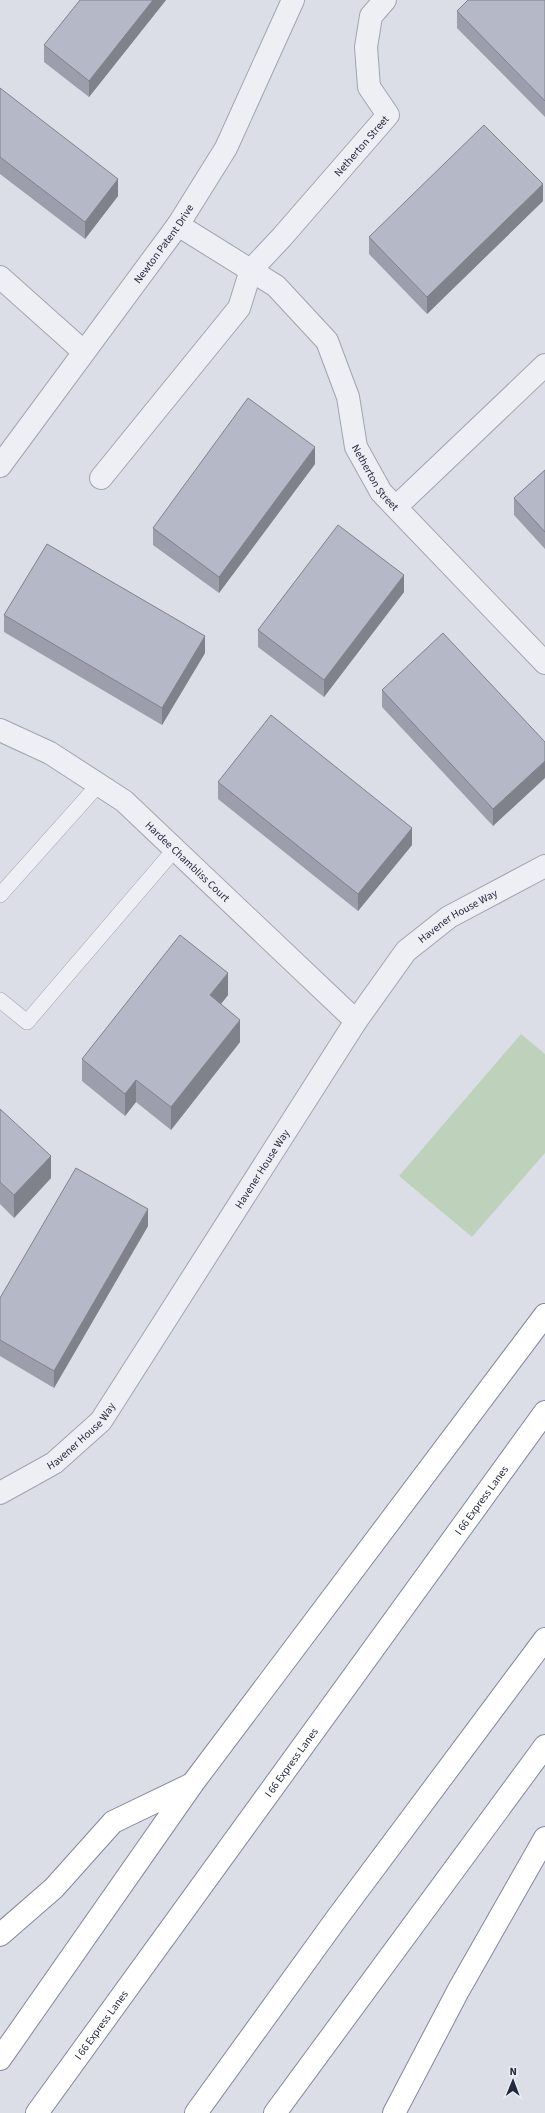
<svg xmlns="http://www.w3.org/2000/svg" width="545" height="2113" font-family="'Source Sans 3',sans-serif">
<rect width="100%" height="100%" fill="#dbdee7"/>
<path fill="#bed2bb" d="M521 1034 545 1054V1153L472 1237 399 1176Z"/>
<g fill="none" stroke-linecap="round" stroke-linejoin="round">
<defs>
<path id="service" d="M0 895 99 784
M0 1000 27 1022 175 849"/>
<g id="minor">
<path id="s1" d="M178 225 276 286 327 341 348 397 356 447 381 492 545 663"/>
<path d="M0 277 84 352"/>
<path id="s2" d="M0 466 178 225 226 148 293 0"/>
<path id="s3" d="M101 478 239 308 251 270 282 237 388 115 369 87 366 47 371 16 385 0"/>
<path d="M396 507 545 365"/>
<path id="s4" d="M0 730 50 753 124 801 356 1021"/>
<path id="s5" d="M0 1493 54 1463 101 1421 356 1021 406 951 449 917 545 866"/>
</g>
<g id="motorway">
<path d="M0 1935 54 1888 113 1822 192 1784"/>
<path d="M0 2059 193 1783 545 1315"/>
<path id="s6" d="M37 2113 545 1412"/>
<path d="M196 2113 337 1918 545 1639"/>
<path d="M275 2113 545 1746"/>
<path d="M394 2113 458 1991 545 1838"/>
</g>
</defs>
<use href="#service" stroke="#a0a4b1" stroke-width="16"/>
<use href="#minor" stroke="#a0a4b1" stroke-width="24"/>
<use href="#motorway" stroke="#81899f" stroke-width="24"/>
<use href="#service" stroke="#eeeff5" stroke-width="15"/>
<use href="#minor" stroke="#eeeff5" stroke-width="22"/>
<use href="#motorway" stroke="#fff" stroke-width="22"/>
</g>
<path fill="#9c9fab" d="M166 0 89 97 44 62V45Z
M545 0V117L457 28V11Z
M0 88 118 196 85 239 0 174Z
M543 201 427 314 369 254V237Z
M315 464 219 593 153 545V528Z
M545 470V549L514 515V498Z
M404 592 324 697 258 647V630Z
M4 615 205 653 162 725 4 632Z
M382 690 545 742 493 826 382 707Z
M218 782 412 845 358 911 218 799Z
M228 995 221 1004 240 1042 171 1130 136 1102 125 1116 82 1081V1059Z
M0 1109 51 1178 14 1218 0 1204Z
M148 1226 54 1388 0 1356V1298Z"/>
<path fill="#7f828b" d="M153 0H166L89 97V81Z
M118 179V196L85 239V222Z
M543 184V201L427 314V297Z
M315 447V464L219 593V577Z
M404 575V592L324 697V680Z
M205 636V653L162 725V708Z
M545 761V778L493 826V809Z
M412 828V845L358 911V894Z
M228 973V995L210 1018V995Z
M240 1020V1042L171 1130V1107Z
M136 1080V1102L125 1116V1094Z
M51 1156V1178L14 1218V1195Z
M148 1209V1226L54 1388V1371Z"/>
<path fill="#b5b9c7" stroke="#7f828b" d="M80 0H153L89 81 44 45Z
M468 0H545V101L457 11Z
M0 88 118 179 85 222 0 157Z
M484 125 543 184 427 297 369 237Z
M248 398 315 447 219 577 153 528Z
M545 470V532L514 498Z
M338 525 404 575 324 680 258 630Z
M47 544 205 636 162 708 4 615Z
M443 633 545 742V761L493 809 382 690Z
M271 715 412 828 358 894 218 782Z
M180 935 228 973 210 995 240 1020 171 1107 136 1080 125 1094 82 1059Z
M0 1109 51 1156 14 1195 0 1182Z
M76 1168 148 1209 54 1371 0 1340V1298Z"/>
<g text-anchor="middle" stroke-width="4" stroke-linejoin="round" paint-order="stroke">
<g font-size="11" fill="#242a3e" stroke="#eaedf5">
<text dy="4" stroke="none"><textPath href="#s3" startOffset="425">Netherton Street</textPath></text>
<text dy="4" stroke="none"><textPath href="#s2" startOffset="276">Newton Patent Drive</textPath></text>
<text dy="4" stroke="none"><textPath href="#s1" startOffset="337">Netherton Street</textPath></text>
<text dy="4" stroke="none"><textPath href="#s4" startOffset="231">Hardee Chambliss Court</textPath></text>
<text dy="4" stroke="none"><textPath href="#s5" startOffset="748">Havener House Way</textPath></text>
<text dy="4" stroke="none"><textPath href="#s5" startOffset="424">Havener House Way</textPath></text>
<text dy="4" stroke="none"><textPath href="#s5" startOffset="100">Havener House Way</textPath></text>
<text dy="4" stroke="none"><textPath href="#s6" startOffset="757">I 66 Express Lanes</textPath></text>
<text dy="4" stroke="none"><textPath href="#s6" startOffset="433">I 66 Express Lanes</textPath></text>
<text dy="4" stroke="none"><textPath href="#s6" startOffset="109">I 66 Express Lanes</textPath></text>
</g>
</g>
<g transform="translate(513 2081) rotate(1)" stroke="#eaedf5" stroke-width="3" paint-order="stroke">
<path d="M0-3L7 15L0 10L-7 15Z" fill="#242a3e"/>
<text y="-6" font-size="11" font-weight="bold" text-anchor="middle" fill="#242a3e">N</text>
</g>
</svg>
